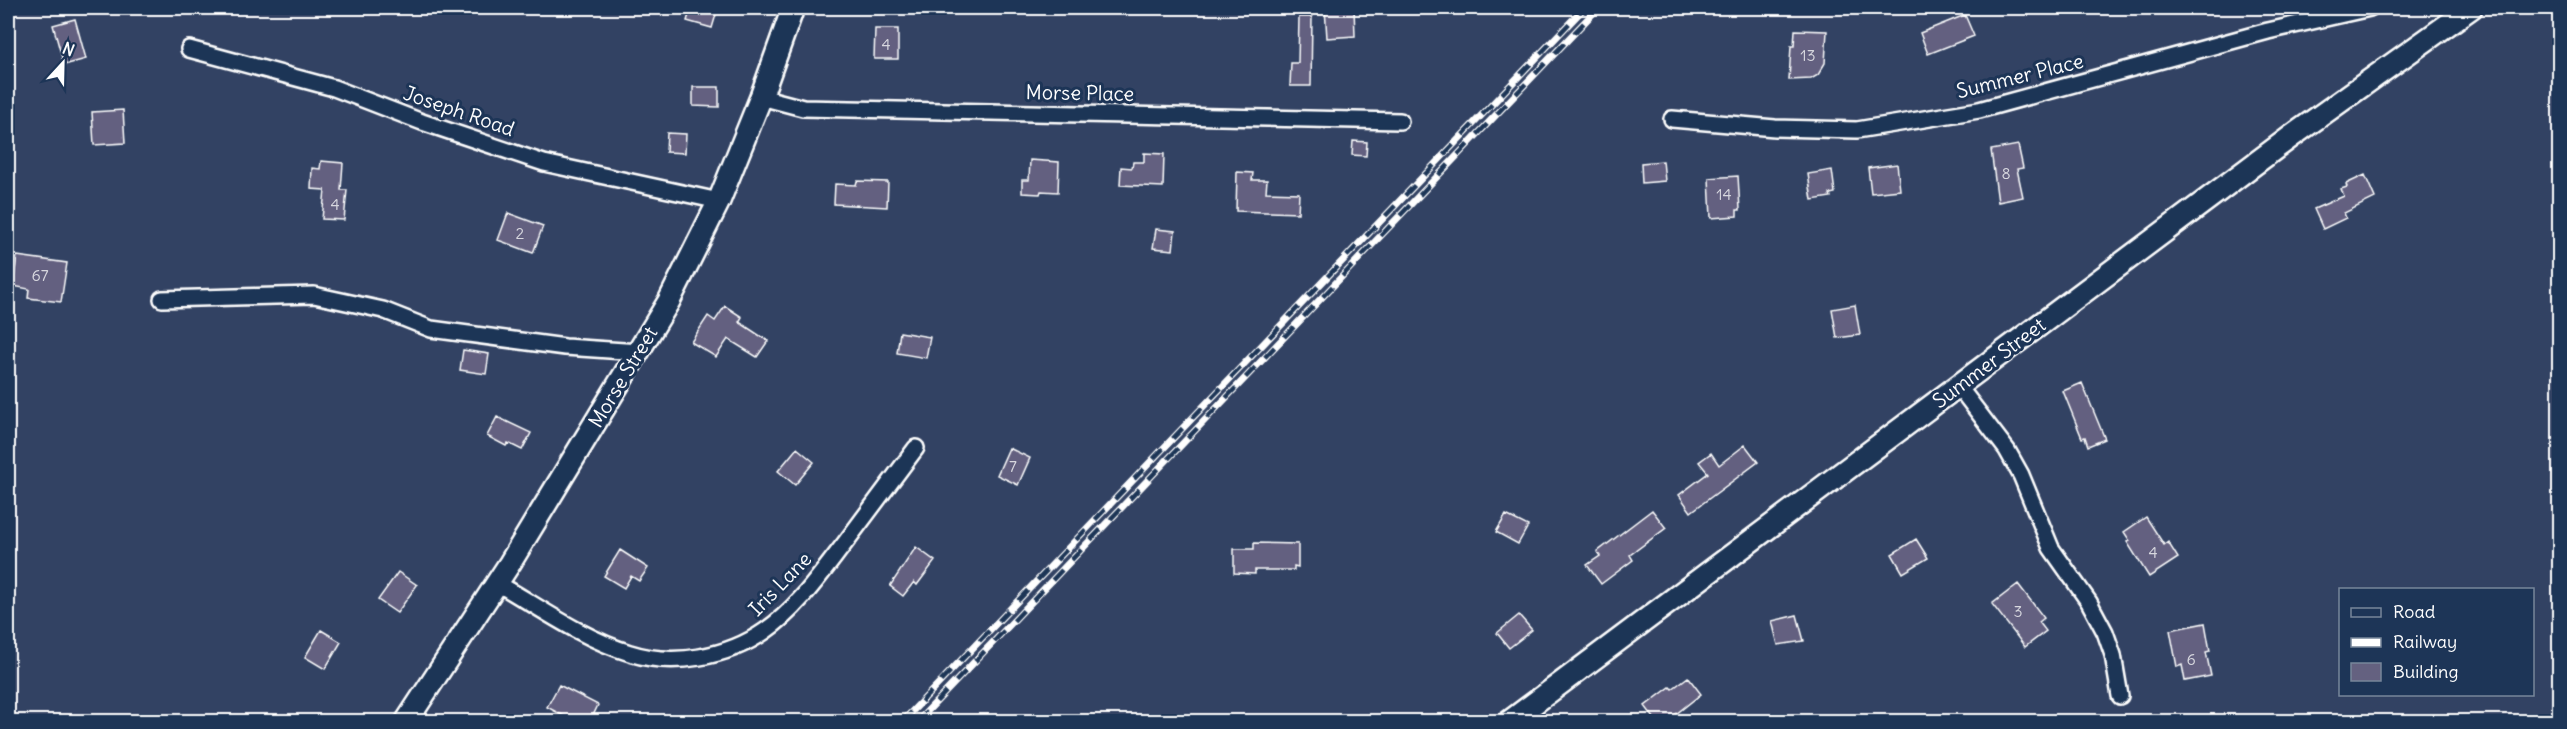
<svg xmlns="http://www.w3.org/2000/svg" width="2567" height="729" font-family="Delius,sans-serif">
<rect width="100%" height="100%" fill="#324263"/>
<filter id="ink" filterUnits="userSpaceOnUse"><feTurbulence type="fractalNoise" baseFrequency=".0167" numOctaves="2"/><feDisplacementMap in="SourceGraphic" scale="12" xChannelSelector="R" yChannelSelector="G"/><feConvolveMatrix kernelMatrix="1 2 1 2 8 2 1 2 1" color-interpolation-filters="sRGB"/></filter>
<g filter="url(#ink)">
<path fill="#646180" stroke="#fff" stroke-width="1.5" d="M691 8H718L712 28 687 21Z
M1325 8H1354L1355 36 1327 38Z
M1965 15 1974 36 1928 54 1920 33Z
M1299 17H1312L1311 86H1290L1291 63H1298Z
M75 19 86 59 64 65 53 25Z
M875 29H898V59H874Z
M1795 30 1827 31 1825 63 1818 75 1811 79 1789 80 1791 46H1794Z
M693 87H719V107L693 106Z
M123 110 125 143 94 145 92 112Z
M667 133 686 134 685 153 666 152Z
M1353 141 1367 142 1366 156 1352 155Z
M2018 145 2023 168 2017 169 2023 197 1998 202 1991 150Z
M1144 153 1164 154 1163 187 1120 185 1121 167 1132 168 1133 162H1144Z
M1030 160 1059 162 1058 192 1041 191 1040 194 1022 193V180H1029Z
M321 161 343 163 341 190H347L344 220 322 219 325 190 311 189 312 168 320 169Z
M1663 161 1665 181 1642 183 1641 163Z
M1897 164 1900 190 1871 193 1868 168Z
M1832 170 1835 193 1830 194 1831 197 1812 200 1808 174Z
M1237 172 1253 173 1252 180H1267L1266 192 1299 193 1298 213 1236 211Z
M2365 175 2375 198 2344 213 2346 218 2323 229 2314 209 2344 196 2341 189 2347 187 2346 184Z
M1738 176 1740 210H1737V216L1711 218 1709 178Z
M857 181 888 182 887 207 834 204 835 184 856 185Z
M508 213 543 226 533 253 498 240Z
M1156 229 1175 231 1173 250 1153 248Z
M17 256 67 263 61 302 28 298 29 289 13 286Z
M1855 305 1860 335 1837 338 1832 309Z
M725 306 742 317 739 322 768 341 757 357 728 339 716 357 691 342 708 316 715 321Z
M900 332 930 337 926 358 897 353Z
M463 350 489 354 486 374 460 370Z
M2082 383 2105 439 2088 446 2085 437 2082 438 2063 391Z
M497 417 531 433 522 450 508 443 506 446 487 436Z
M1745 445 1758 462 1691 512 1679 495 1708 473 1699 462 1711 453 1719 465Z
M797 448 814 462 795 485 778 471Z
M1009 448 1030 458 1018 485 997 475Z
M1652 510 1666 528 1630 555 1633 560 1601 584 1587 565 1600 556 1597 552Z
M1506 515 1528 526 1518 544 1496 532Z
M2146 517 2164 545 2168 542 2178 558 2149 577 2127 542 2130 541 2124 532Z
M1916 539 1928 558 1903 573 1892 554Z
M1254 543 1298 544V567L1294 566V570H1255V574L1234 573V549H1254Z
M916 547 935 561 917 585 914 582 903 596 890 586Z
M620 550 648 568 639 581 631 576 624 588 604 576Z
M398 572 417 585 397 613 378 600Z
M2018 584 2044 618 2039 622 2046 631 2025 647 1992 604Z
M1519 615 1532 630 1509 648 1497 633Z
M1797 615 1804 641 1778 645 1772 621Z
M2205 623 2210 651 2206 652 2211 676 2185 681 2182 665 2177 667 2170 630Z
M321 630 341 642 325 669 305 657Z
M1688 677 1701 694 1666 722H1657L1645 706 1670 687 1672 689Z
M559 685 598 705 590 722H575L547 707Z"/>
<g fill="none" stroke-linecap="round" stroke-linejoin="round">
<defs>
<path id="street" d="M189 49 334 88 422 122 544 163 719 201
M761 97 803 108 1400 121
M1672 119 1775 128 1857 130 1979 110 2268 31 2370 8
M162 299 314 295 383 310 431 329 565 347 639 352
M1959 387 2007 450 2021 475 2051 548 2089 602 2105 632 2113 655 2120 696
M497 583C539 607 583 639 630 653 673 667 728 657 765 631 797 609 821 574 845 543 868 512 892 480 916 448"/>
<path id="secondary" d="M406 722 510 563 669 301 719 201 761 97 793 8
M1509 722 2292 136 2471 8"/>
</defs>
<use href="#street" stroke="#fff" stroke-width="20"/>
<use href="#secondary" stroke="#fff" stroke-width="26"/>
<use href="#street" stroke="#1d3557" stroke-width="15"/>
<use href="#secondary" stroke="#1d3557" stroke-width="21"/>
<defs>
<path id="rail" d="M902 722 1584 8
M917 722 1598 8"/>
</defs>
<use href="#rail" stroke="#fff" stroke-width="7"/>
<use href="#rail" stroke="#1d3557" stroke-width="4.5" stroke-dasharray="14" stroke-linecap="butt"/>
</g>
</g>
<g text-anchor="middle" stroke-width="6" stroke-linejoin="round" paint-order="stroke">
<g font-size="16" fill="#d8d8df">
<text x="886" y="50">4</text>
<text x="1808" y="61">13</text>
<text x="2006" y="179">8</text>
<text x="1724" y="200">14</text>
<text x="335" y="210">4</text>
<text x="520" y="239">2</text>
<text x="40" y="281">67</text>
<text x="1013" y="472">7</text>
<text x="2153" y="558">4</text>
<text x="2018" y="617">3</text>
<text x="2191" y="665">6</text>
</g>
<g font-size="20" fill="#fff" stroke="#1d3557">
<text transform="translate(2020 76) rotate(-14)" y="7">Summer Place</text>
<text transform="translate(1080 93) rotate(1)" y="7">Morse Place</text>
<text transform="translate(459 111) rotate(19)" y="7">Joseph Road</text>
<text transform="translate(1989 363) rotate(-37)" y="7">Summer Street</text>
<text transform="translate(623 377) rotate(-59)" y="7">Morse Street</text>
<text transform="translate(780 584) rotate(-46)" y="7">Iris Lane</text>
</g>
</g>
<rect width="2567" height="729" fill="none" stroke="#1d3557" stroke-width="30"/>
<rect x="15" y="15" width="2537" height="699" fill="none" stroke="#fff" stroke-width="2" filter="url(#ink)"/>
<rect x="2339" y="588" width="195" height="108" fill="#1d3557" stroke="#77869a" stroke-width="1.5"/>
<rect x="2351" y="608" width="30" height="9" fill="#1d3557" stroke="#77869a" stroke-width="1.5"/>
<text x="2393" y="618" font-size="18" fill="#ffffff">Road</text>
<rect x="2351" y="638" width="30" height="9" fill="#ffffff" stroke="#77869a" stroke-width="1.5"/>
<text x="2393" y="648" font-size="18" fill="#ffffff">Railway</text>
<rect x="2351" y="663" width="30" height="18" fill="#646180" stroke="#77869a" stroke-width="1.5"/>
<text x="2393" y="678" font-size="18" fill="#ffffff">Building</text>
<g transform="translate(63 63) rotate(22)" stroke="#1d3557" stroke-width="4.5" paint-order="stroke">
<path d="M0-4.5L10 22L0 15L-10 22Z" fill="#ffffff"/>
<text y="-9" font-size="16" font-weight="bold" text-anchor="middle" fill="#ffffff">N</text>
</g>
</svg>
